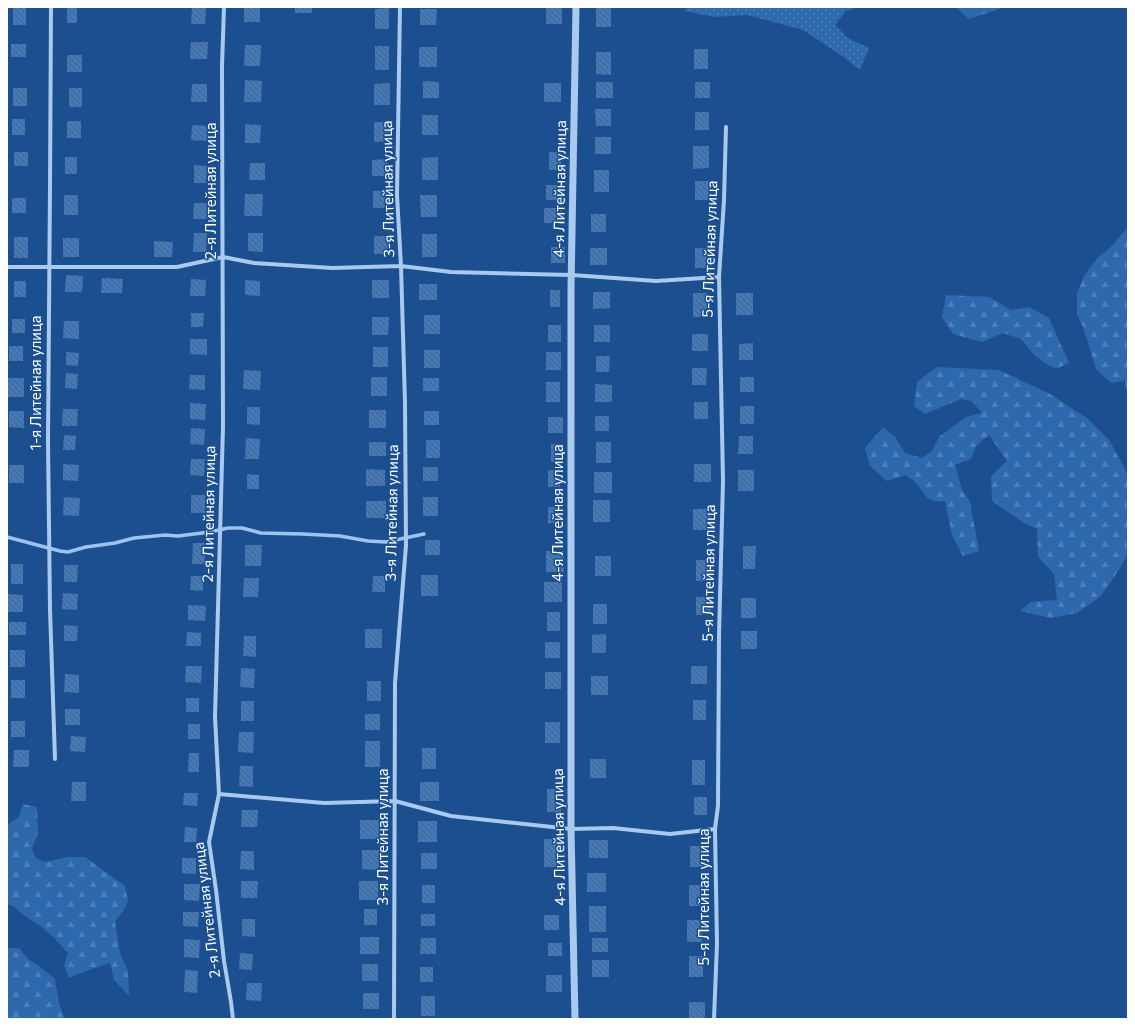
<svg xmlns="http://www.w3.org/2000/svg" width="1135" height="1026" font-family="Commissioner,sans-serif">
<defs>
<pattern id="grass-dots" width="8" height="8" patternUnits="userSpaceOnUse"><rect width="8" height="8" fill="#2e69ad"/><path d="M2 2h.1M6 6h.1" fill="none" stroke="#4d80b9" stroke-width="1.8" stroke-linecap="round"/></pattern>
<pattern id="forest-firs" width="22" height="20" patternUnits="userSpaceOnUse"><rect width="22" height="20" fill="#2e69ad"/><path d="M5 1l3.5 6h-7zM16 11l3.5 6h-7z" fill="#4d80b9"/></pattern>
<pattern id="building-back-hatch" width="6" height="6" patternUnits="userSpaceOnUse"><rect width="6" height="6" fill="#4478b7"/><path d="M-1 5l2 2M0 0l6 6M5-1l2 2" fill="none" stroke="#486282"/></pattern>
</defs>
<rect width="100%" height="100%" fill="#1b4f8f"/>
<path fill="url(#grass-dots)" d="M688 7H860L846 11 835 25 848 38 869 48 860 70 845 58 803 30 747 15 714 17 684 11Z"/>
<path fill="url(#forest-firs)" d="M956 7H1005L969 19Z
M1128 227V402L1125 381 1111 383 1096 369 1083 327 1077 315V293L1084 276 1098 257 1112 246Z
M946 295 989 297 1011 310 1029 307 1049 318 1069 363 1056 369 1048 365 1035 356 1021 339 1003 333 982 342 953 334 942 317Z
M937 367 999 370 1050 394 1088 419 1109 440 1123 465 1128 476V554L1120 568 1101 596 1077 613 1051 618 1020 611 1031 602 1057 600 1054 574 1038 557 1037 529 1024 523 992 501 991 476 1007 461 989 435 976 446 971 459 955 465 962 490 970 502 979 551 963 556 952 535 945 501C924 504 926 492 914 481 911 479 908 477 906 475L887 481 870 466 865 448 883 427 895 437 905 453 922 458 932 451 939 437 966 417 982 413 972 401 961 399 925 414 914 406 917 382Z
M23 804 37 807 38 832 32 849 35 857 44 862 68 857H85L125 886 128 901 124 910 115 921 120 953 128 971 129 995 114 980 110 963 80 973 69 978 64 965 68 953 55 939 42 927 29 919 13 906 7 904V825L19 817Z
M7 948H19L29 960 38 965 55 979 59 1004 65 1019H7Z"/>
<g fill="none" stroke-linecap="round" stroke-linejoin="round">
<path stroke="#9cc4f0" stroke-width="3.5" d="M7 537 60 551 68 552 86 547 115 543 134 538 165 535 178 536 210 532 228 528H242L261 533 303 534 340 536 368 541 386 542 424 534"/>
</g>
<path fill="url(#building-back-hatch)" d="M13 7H26V25H13Z
M67 7H77V23H67Z
M192 7H206L205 24H191Z
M244 7H260V22H244Z
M295 7H312V13H295Z
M546 7H562V24H546Z
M596 7H611V27H596Z
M389 8V29H375V9Z
M420 9H437L436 25H420Z
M191 42H208L207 59H190Z
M11 44H26V57H11Z
M245 45H261L260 66H244Z
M375 46H389V70H375Z
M419 47H437V67H419Z
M694 49H708V69H694Z
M596 52H611V75L596 74Z
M67 55H82V72H67Z
M245 80 262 81 261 102H244Z
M423 81 439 82V98H423Z
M596 82H613V98H596Z
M695 82H710V98H695Z
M390 83V105H374V84Z
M544 83H561V102H544Z
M192 84H207V102H191Z
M13 88H27V106H13Z
M69 88H82V107H69Z
M595 109H611V126H596Z
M695 112H709V130H695Z
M422 115H438V135H422Z
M12 119H25V135H12Z
M67 121H81V138H67Z
M374 122H389V141L374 142Z
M245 124 261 125 260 143H245Z
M192 125 208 126 207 141 191 140Z
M595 137H611V154H595Z
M693 146H709V168L693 169Z
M14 152H28V166H14Z
M549 152H561V170H549Z
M65 157H77V174H65Z
M438 157V180H422V158Z
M387 159V176H372V160Z
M250 163H265V180H249Z
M194 165 207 166 206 183H194Z
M594 170H609V192H594Z
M695 181H710L709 200H695Z
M546 185H562V200H546Z
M373 191H387V208H373Z
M245 194H263L262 216H244Z
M64 195H78V215H64Z
M420 195H437V217H421Z
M12 198H26V213H12Z
M194 203H207V219H193Z
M544 208H562V223H544Z
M591 214H606V232H591Z
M194 233H207L206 252H193Z
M248 233H263V252L248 251Z
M422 234H437V257H422Z
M374 236H390V254H374Z
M14 237H28V258H14Z
M63 238H79V257H63Z
M154 241 173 242 172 257H154Z
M551 247H565V263H551Z
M590 248H607V265H590Z
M695 248H709V268H695Z
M66 275 83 276 82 292H65Z
M102 278 123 279 122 293H101Z
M191 279 206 280 205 296H190Z
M245 280 260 281V296L245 295Z
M372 280H389V298H372Z
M14 281H26V297H14Z
M419 284H437V300H419Z
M550 290H560V307H550Z
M593 292H610V308L593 309Z
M693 293H707V317H693Z
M736 293H753V315H736Z
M191 313H204L203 327H191Z
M424 315H440V334H424Z
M372 317H389L388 335H372Z
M12 319H25V333H12Z
M64 321H79V339L63 338Z
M548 325H561V342H548Z
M594 325H610V342H594Z
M692 334H708V351H692Z
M190 339H207V355L190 354Z
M753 343V360H739V344Z
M9 346H23V361H9Z
M373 347H388V367H373Z
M424 350H440V368H424Z
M66 352 79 353 78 366 66 365Z
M546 352H561V370H546Z
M596 356H610L609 372H596Z
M692 368H707L706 385H692Z
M244 370 261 371 260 390 243 389Z
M66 373 78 374 77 389 65 388Z
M190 375H205V390L189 389Z
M371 377H387V396H371Z
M740 377H754V392H740Z
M7 378H24V397H7Z
M423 378H439V391H423Z
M546 382H560V402H546Z
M595 384 612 385V402H595Z
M694 402H708V419H694Z
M190 403 206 404 205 420 190 419Z
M740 406H754V424H740Z
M247 407H260V425L247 424Z
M63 409H78L77 426H62Z
M369 410H386V428H369Z
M9 411H24V428L9 427Z
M424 411H439V425H424Z
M595 416H609V431H595Z
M548 417H563V433H548Z
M191 428 205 429 204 445 190 444Z
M64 435 76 436 75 450H63Z
M739 436H753V454H738Z
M246 438 260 439 259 459H245Z
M426 440H440V458H426Z
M369 442H386V456H369Z
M596 442H611V463H596Z
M551 444H563V462H551Z
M191 459H205L204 476 190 475Z
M63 464 79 465 78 481 63 480Z
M694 464H711V482H694Z
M9 465H24V483H9Z
M423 467H438V481H423Z
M366 469 385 470V486H366Z
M548 470H560V487H548Z
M738 470H754V491H738Z
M594 472H612V493H594Z
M247 474 259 475V489H247Z
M191 495H205V513H191Z
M64 497 80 498 79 516 63 515Z
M423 497H438V516H423Z
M593 500H610V522H593Z
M366 501H386V518H366Z
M548 507H562V523H548Z
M693 509H711V530H693Z
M425 540H440V555H425Z
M193 543H205V564H192Z
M245 545H262L261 566H245Z
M743 546H756L755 569H743Z
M546 551H564V572H546Z
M595 556H611V576H595Z
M696 560H713V581H696Z
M11 564H23V584H11Z
M64 565H78L77 582H64Z
M421 575H438V596H421Z
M191 576H203V591L190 590Z
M373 576H385V592H372Z
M244 578H259L258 597H243Z
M544 582H562V602H544Z
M63 593 78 594 77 610 62 609Z
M7 594 23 595V612H7Z
M696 597H711V615H696Z
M741 598H756V618H741Z
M593 604H607V624H593Z
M188 605 206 606 205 621 188 620Z
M547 612H560V631H547Z
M9 622H26V635H9Z
M64 625 78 626 77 641H64Z
M365 629H382V648H365Z
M741 631H757V649H741Z
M187 632 201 633V646H186Z
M606 634V653H592V635Z
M244 636H256V657L243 656Z
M545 642H560V658H545Z
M10 650H25V667H10Z
M186 666H202L201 683 185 682Z
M691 666H707V684H691Z
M241 668 255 669 254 688 240 687Z
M545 672H561V689H545Z
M65 674 79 675V693L64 692Z
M591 676H608V695H591Z
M11 680H25V698H11Z
M367 681H381V701H367Z
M186 698H199V712H186Z
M693 700H706V720H693Z
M241 701H254V721H241Z
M65 709H80V725H65Z
M365 714H380V730H365Z
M11 721H25V737H11Z
M545 722H560V743H545Z
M188 724H200V739H188Z
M239 732H254L253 753 238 752Z
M71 736 86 737 85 752 70 751Z
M365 741H380V767H365Z
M422 748H436V769H422Z
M14 750H29V767H13Z
M189 753H199V772H188Z
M590 759H606V778H590Z
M692 760H705V785H692Z
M240 766H253V787L239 786Z
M72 782H86V801H71Z
M420 782H439V801H420Z
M547 789H561V812H547Z
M184 793H198L197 806 183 805Z
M694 797H707V815H694Z
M242 810H258L257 827H241Z
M360 820H379V839H360Z
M418 821H437V842H418Z
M185 827 197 828 196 842H184Z
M544 839H560V867H544Z
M589 840H608V858H589Z
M690 846H704V867H690Z
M362 850H379V870L362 869Z
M241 851H254V870L240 869Z
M421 853H437V869H421Z
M182 858H196V874L182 873Z
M587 873H606V892H587Z
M241 881H258L257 898H241Z
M359 881H378V900H359Z
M184 884H200L199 901 184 900Z
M422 885H435V903H422Z
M689 885H703V906H689Z
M589 906H606V932H589Z
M364 909H377V925H364Z
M183 912H199L198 927 183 926Z
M421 914H435V926H421Z
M544 915H559V930H544Z
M242 919H255V937L242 936Z
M687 920H703L702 942H687Z
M360 937H379V954H360Z
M421 938H436V954H420Z
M592 938H608V952H592Z
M184 939 200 940 199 958 184 957Z
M548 943H562V956H548Z
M240 953 253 954 252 970 239 969Z
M689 956H703V977H689Z
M592 960H609V977H592Z
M362 964H378V981H362Z
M420 967H433V982H420Z
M185 970 198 971 197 993 184 992Z
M546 975H562V992H546Z
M247 983H262L261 1001 246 1000Z
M363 993H379V1009H363Z
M421 996H435V1016H421Z
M689 1002H705V1019H689Z"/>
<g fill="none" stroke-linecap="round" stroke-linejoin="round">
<path stroke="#a9c9ee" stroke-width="4" d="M51 7 50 186 48 441 50 610 55 759
M224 7 222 66 223 426 215 717 219 794 209 842 216 890 224 961 231 1002 233 1019
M7 267H177L223 257 254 263 332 268 401 266 451 272 572 275 656 281 719 277
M219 794 324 803 395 801 451 816 571 829 613 828 670 834 715 829
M394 1019 395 683 406 545 405 403 401 266 397 195 400 7
M714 1019 717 944 715 829 718 806 719 636 723 481 719 277 724 200 726 127"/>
<path stroke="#a9c9ee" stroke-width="7" d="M575 1019 571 829V289L576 7"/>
</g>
<g text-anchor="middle" stroke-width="3" stroke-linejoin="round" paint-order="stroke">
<g font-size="15" fill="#fff" stroke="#1b4f8f">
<text transform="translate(388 189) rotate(-91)" y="5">3-я Литейная улица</text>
<text transform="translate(560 189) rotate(-89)" y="5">4-я Литейная улица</text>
<text transform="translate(211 191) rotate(-90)" y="5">2-я Литейная улица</text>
<text transform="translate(710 249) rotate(-88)" y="5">5-я Литейная улица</text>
<text transform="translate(36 383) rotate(-90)" y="5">1-я Литейная улица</text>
<text transform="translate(392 513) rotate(-89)" y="5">3-я Литейная улица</text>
<text transform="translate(558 513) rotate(-90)" y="5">4-я Литейная улица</text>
<text transform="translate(209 514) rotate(-89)" y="5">2-я Литейная улица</text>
<text transform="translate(709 573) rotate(-89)" y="5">5-я Литейная улица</text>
<text transform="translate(383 837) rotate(-90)" y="5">3-я Литейная улица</text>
<text transform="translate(559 837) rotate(-91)" y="5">4-я Литейная улица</text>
<text transform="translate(704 897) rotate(-90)" y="5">5-я Литейная улица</text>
<text transform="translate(207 910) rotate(-97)" y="5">2-я Литейная улица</text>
</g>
</g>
<rect width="1135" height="1026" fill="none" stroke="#ffffff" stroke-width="16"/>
</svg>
